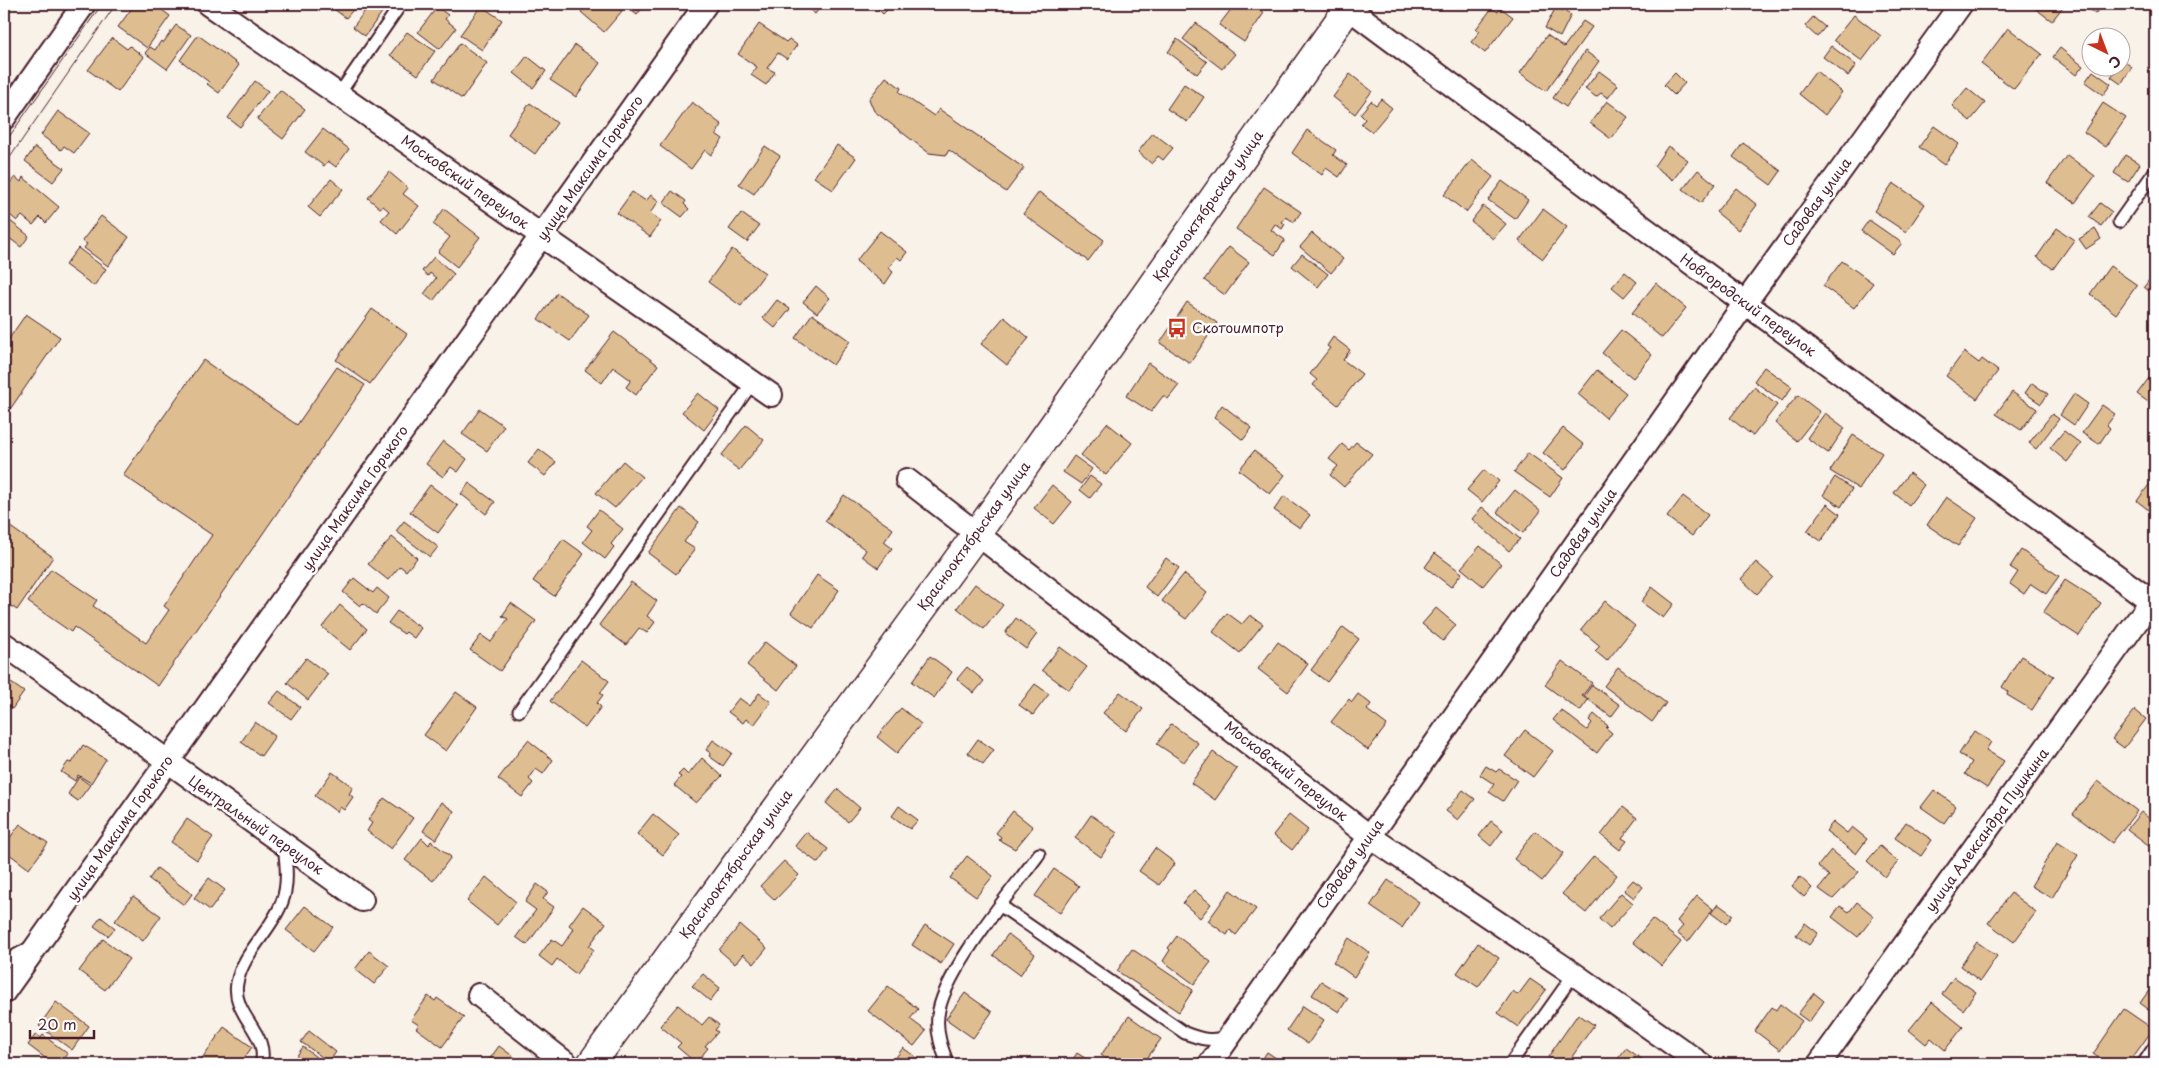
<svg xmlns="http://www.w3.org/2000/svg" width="2159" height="1068" font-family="'Playpen Sans',sans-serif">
<rect width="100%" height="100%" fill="#f8f2e9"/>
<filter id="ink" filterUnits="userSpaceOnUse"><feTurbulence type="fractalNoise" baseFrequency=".02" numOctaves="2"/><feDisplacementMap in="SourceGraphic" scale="10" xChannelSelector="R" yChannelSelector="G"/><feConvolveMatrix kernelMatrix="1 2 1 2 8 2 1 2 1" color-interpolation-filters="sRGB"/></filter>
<g filter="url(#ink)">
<path fill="#debe91" stroke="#4a1f2b" d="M135 4H154L170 16 147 48 118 27Z
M327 4H358L346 18Z
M370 4H388L365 36 353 27Z
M588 4H613L622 11 604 32 581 12Z
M623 4H645L637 15Z
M803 4H823L815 14Z
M877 4H893L883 14 875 6Z
M1235 4H1251L1264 13 1244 42 1219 25Z
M2029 4H2065L2052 21Z
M2082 4H2103L2095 14Z
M481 6 502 20 482 50 460 35Z
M437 7 448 15 445 19 456 28 440 49 418 32Z
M1556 7 1571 15 1560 37 1545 28Z
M1492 8 1498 12 1501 8 1513 17 1485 53 1471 42 1480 31 1476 29Z
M1854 15 1881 36 1862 61 1834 40Z
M1813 17 1825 27 1817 37 1805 26Z
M1583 21 1592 27 1546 91 1520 73 1547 35 1564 47Z
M1196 23 1235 54 1222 69 1183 39Z
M759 24 786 42 789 39 797 45 787 59 778 53 767 68 775 72 766 85 751 75 757 67 738 54Z
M176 25 191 35 167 69 145 53 150 47 155 50 161 41 163 43Z
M2008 28 2042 54 2014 89 1981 64Z
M407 32 435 51 418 75 390 55Z
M198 35 239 65 219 93 207 84 209 82 180 60Z
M112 38 127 49 130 46 144 57 118 92 88 70Z
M1177 39 1207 62 1197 74 1168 52Z
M460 43 487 63 462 99 434 79Z
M575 45 600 63 576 97 550 80Z
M1831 46 1856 65 1848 76 1823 57Z
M2060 48 2083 66 2076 75 2053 57Z
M1585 51 1599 61 1566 107 1553 98Z
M527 56 546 71 533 88 514 73Z
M2122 60 2132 67 2121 84 2111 77 2117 68H2122Z
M1599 71 1618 85 1608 98 1601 93 1596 97 1585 89Z
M1816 71 1842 92 1825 115 1799 94Z
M2093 71 2111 84 2103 95 2085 82Z
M1675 73 1685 83 1674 95 1664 85Z
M1350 74 1372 91 1355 114 1333 97Z
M886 77 901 88 899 92 934 116 939 109 1024 168 1006 192 949 150 946 155 929 153 874 111 869 99Z
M255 81 268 91 240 127 228 118Z
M1184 84 1204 97 1187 122 1167 109Z
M1967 88 1985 103 1970 121 1952 106Z
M280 90 305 109 283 139 257 119Z
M1381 99 1392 108 1372 132 1361 124 1365 119 1360 114 1371 101 1376 105Z
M1607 101 1628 117 1611 139 1590 123Z
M692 102 722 125 716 134 723 139 711 155 705 150 691 169 660 146Z
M530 103 557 123 535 154 508 134Z
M2103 103 2126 118 2106 147 2084 132Z
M58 111 89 133 74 153 64 146 61 150 41 135Z
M1934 126 1959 144 1944 165 1919 147Z
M323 129 349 149 336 167 328 161 324 166 305 152Z
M1307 130 1336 150 1333 155 1347 165 1339 177 1326 168 1322 175 1292 153Z
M1153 133 1173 148 1163 160 1158 156 1152 164 1138 152Z
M1743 143 1781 171 1771 185 1733 157Z
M837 145 856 158 833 190 814 177Z
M765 146 780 156 754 194 739 184Z
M1668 146 1688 160 1673 180 1654 166Z
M35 147 64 168 53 182 25 161Z
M2067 155 2095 176 2075 203 2047 183Z
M2125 155 2140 164 2128 182 2114 173Z
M1472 160 1493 177 1466 212 1444 195Z
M1698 170 1715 184 1701 203 1683 189Z
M389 172 408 188 403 194 419 206 397 234 381 220 389 211 383 206 380 208 368 198Z
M15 177 21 182 23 177 59 207 46 223 40 217 33 225 22 216 17 221 4 210V190Z
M331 179 343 189 320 217 308 207Z
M1502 181 1528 200 1515 219 1488 200Z
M1893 183 1925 204 1906 232 1874 211Z
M1264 187 1301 212 1294 222 1286 217 1282 222 1285 224 1282 229 1275 224 1271 230 1285 240 1275 255 1236 229Z
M1736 188 1757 205 1738 230 1716 212Z
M672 191 686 201 684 204 689 209 682 217 663 203Z
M632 192 646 201 651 195 659 201 650 213 661 221 650 237 617 213Z
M1039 192 1104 240 1088 261 1023 214Z
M2100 203 2112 212 2101 226 2089 217Z
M1483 206 1506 224 1493 239 1471 221Z
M444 209 480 237 457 267 438 252 450 237 433 224Z
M1543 209 1567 227 1543 259 1519 241Z
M741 213 759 226 747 242 729 229Z
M4 216 29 236 21 247 4 234Z
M101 216 129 237 108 266 84 248 87 244 82 241Z
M1869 220 1902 243 1893 254 1861 231Z
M2057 228 2074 240 2053 269 2037 257Z
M2095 229 2101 239 2086 249 2079 239Z
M880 231 907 252 901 260 897 257 888 268 893 272 885 284 856 261Z
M1312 233 1343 259 1331 273 1300 247Z
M1229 247 1249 262 1225 295 1204 280Z
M78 248 106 269 94 286 65 265Z
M732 249 765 273 741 306 708 282Z
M1302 254 1328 274 1318 287 1292 266Z
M434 257 454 274 433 301 424 294 436 278 430 273 428 276 422 271Z
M1842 261 1873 283 1854 308 1823 286Z
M2110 266 2137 285 2116 314 2090 294Z
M1625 272 1637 282 1624 297 1612 287Z
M2155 272V296L2144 287Z
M1656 283 1686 308 1662 338 1632 313Z
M816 286 830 298 817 313 803 302Z
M557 293 589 315 570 341 538 319Z
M777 300 790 309 775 328 763 318Z
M1187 302 1217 323 1190 363 1160 343Z
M372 309 407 334 370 384 336 360Z
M26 314 60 337 4 418V346Z
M812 314 850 341 833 365 795 338Z
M1004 317 1029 338 1007 365 981 344Z
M1621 330 1652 355 1633 378 1602 353Z
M614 332 658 365 636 395 626 387 631 380 613 367 602 383 585 370Z
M1333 337 1350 350 1343 360 1362 374 1338 405 1313 385 1317 380 1310 374 1330 348 1327 346Z
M1964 352 1979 363 1982 359 1998 371 1977 399 1946 376Z
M203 360 297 425 337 367 365 385 158 686 74 627 71 632 28 602 51 569 97 600 93 606 146 643 169 610 164 606 212 535 123 475Z
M1148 363 1179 385 1168 399 1163 396 1151 412 1126 396Z
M1764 367 1792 387 1782 401 1754 381Z
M1597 370 1626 393 1606 418 1578 394Z
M2149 378 2155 382V407L2137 394Z
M2032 383 2048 394 2041 404 2025 393Z
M1754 387 1777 405 1753 436 1730 418Z
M2012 392 2037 409 2021 430 1996 414Z
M698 393 719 410 704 430 682 412Z
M2074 394 2088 404 2074 425 2060 415Z
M1798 395 1820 412 1797 441 1775 423Z
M1222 405 1252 428 1243 440 1214 417Z
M2102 405 2115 414 2107 425 2110 428 2099 444 2082 433Z
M480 409 504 426 487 451 462 434Z
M1825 413 1845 428 1828 453 1807 438Z
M2052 414 2059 419 2036 449 2029 443Z
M1107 423 1132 443 1106 475 1081 455Z
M746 425 764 440 739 470 721 456Z
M1563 428 1584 445 1565 470 1543 453Z
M2064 431 2081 444 2067 462 2050 448Z
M1853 435 1882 453 1859 489 1830 471Z
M443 441 467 459 458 472 451 467 443 477 426 464Z
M1356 442 1372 454 1344 487 1330 475 1338 466 1329 459 1342 444 1349 450Z
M539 449 556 462 545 476 528 463Z
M1254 451 1285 475 1270 494 1239 470Z
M1528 453 1563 478 1550 497 1514 472Z
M1074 456 1092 469 1081 484 1063 472Z
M623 461 642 477 615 508 596 493Z
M1484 470 1499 481 1482 502 1467 490Z
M1909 473 1924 485 1909 505 1894 493Z
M1090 476 1101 484 1090 498 1080 490Z
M1835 477 1852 489 1841 507 1823 495Z
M2151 482 2155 485V515L2137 501Z
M469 483 495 502 486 514 461 494Z
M430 485 458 506 438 533 410 512Z
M1052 485 1072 502 1054 524 1034 508Z
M1515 490 1541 511 1523 533 1497 512Z
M844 495 893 529 884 542 892 548 878 568 862 556 866 550 825 521Z
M1284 496 1310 515 1300 528 1274 510Z
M1683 496 1708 515 1692 536 1667 517Z
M1946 497 1977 518 1958 546 1927 525Z
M1827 504 1840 514 1821 541 1807 531Z
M1482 507 1520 539 1509 551 1472 519Z
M681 508 699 522 684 542 695 549 676 574 648 553Z
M599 510 623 529 611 544 614 547 605 559 583 542 592 530 587 526Z
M404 521 438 547 430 557 396 531Z
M9 526 53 557 17 610 4 601V534Z
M392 537 417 558 406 571 400 566 388 580 368 564Z
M563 539 584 554 554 596 533 581Z
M1480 546 1501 564 1483 586 1461 568Z
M2021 550 2059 576 2046 594 2031 584 2024 594 2010 584 2018 572 2010 567Z
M1435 553 1462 573 1451 587 1425 567Z
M1166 558 1179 568 1157 597 1145 587Z
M1756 562 1773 577 1757 594 1741 579Z
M1184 574 1207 593 1186 619 1162 601Z
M817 575 839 590 813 628 791 613Z
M354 578 373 593 377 588 389 598 376 614 363 603 360 606 343 592Z
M2065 580 2101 603 2079 636 2043 613Z
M631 582 657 601 647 616 655 622 647 633 639 628 626 645 599 625Z
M975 584 1003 605 984 629 957 608Z
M1652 587 1674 604 1663 618 1641 602Z
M1605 601 1635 626 1607 661 1595 651 1600 646 1581 630Z
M511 603 536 621 500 671 470 650 481 635 491 642 508 619 502 616Z
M340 605 367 629 350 650 322 627Z
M1436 608 1456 625 1443 641 1422 624Z
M397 611 421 628 414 638 406 632 404 634 388 623Z
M1227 613 1242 624 1250 615 1263 624 1240 653 1213 632Z
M1016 618 1037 634 1026 649 1005 633Z
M1343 627 1359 639 1327 682 1311 670Z
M765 642 796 666 778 690 747 665Z
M1278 642 1308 664 1288 692 1258 669Z
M1060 647 1087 667 1069 690 1042 670Z
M930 656 952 672 934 698 912 682Z
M2021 656 2054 676 2032 710 2007 695 2008 692 2002 687Z
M306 658 328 674 308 700 287 683Z
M581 660 609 681 600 693 603 695 597 703 601 707 585 728 550 701Z
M1562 661 1592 683 1582 696 1588 700 1580 711 1545 685Z
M967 667 984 681 974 693 957 679Z
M1618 667 1666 703 1652 722 1604 686Z
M4 678 24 692 12 709 4 703Z
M1035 684 1049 694 1033 715 1019 705Z
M1592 685 1620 705 1611 717 1584 696Z
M279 691 300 707 291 719 269 703Z
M456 692 477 707 446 751 424 735Z
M1120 692 1143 709 1126 731 1103 713Z
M759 693 771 702 754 725 746 719 743 723 728 712 739 698 750 706Z
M1358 694 1371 704 1367 710 1387 725 1368 750 1331 722 1349 699 1352 702Z
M901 708 921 724 897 753 877 737Z
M1561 710 1587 730 1592 723 1589 720 1594 714 1608 726 1606 728 1612 733 1597 753 1553 720Z
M2135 710 2146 719 2124 748 2112 739Z
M255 722 275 736 261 756 241 742Z
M1171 724 1198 743 1184 762 1157 744Z
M1525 730 1553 751 1533 777 1505 756Z
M1974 731 1991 742 1986 750 2004 761 1987 788 1965 774 1972 762 1959 754Z
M978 739 994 750 983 764 968 753Z
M528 740 553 760 543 774 536 769 529 779 533 783 522 797 498 779Z
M713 740 732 753 723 766 709 756 711 753 706 750Z
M83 745 106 759 91 783 78 775 75 781 61 772 68 762 72 763Z
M1213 752 1237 769 1215 800 1191 783Z
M702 758 722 776 696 803 674 785 681 777 678 775 683 770 688 775Z
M1486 766 1496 772 1499 769 1517 780 1503 801 1489 792 1494 784 1480 775Z
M332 772 353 787 349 794 353 797 344 810 340 807 337 812 315 796Z
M79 777 90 785 78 801 68 794Z
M2098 781 2137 811 2112 843 2073 814Z
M838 789 860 808 848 822 826 803Z
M1463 790 1475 799 1458 820 1446 811Z
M1934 790 1956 806 1944 823 1921 807Z
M384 798 413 818 391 849 367 831 372 823 368 820Z
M441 802 454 811 436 840 423 831Z
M899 806 918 820 910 829 892 816Z
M1623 807 1637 818 1622 838 1627 841 1620 850 1601 835Z
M1013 811 1033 827 1015 849 999 840 1001 837 996 833Z
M2141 812 2155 823V850L2127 829Z
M653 814 679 835 663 855 637 834Z
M1091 815 1117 833 1101 857 1075 838Z
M1289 815 1308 830 1292 850 1273 835Z
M187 819 213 837 197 860 171 842Z
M1491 821 1503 830 1491 846 1479 836Z
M1833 822 1847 833 1852 827 1867 839 1856 854 1826 831Z
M1906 822 1932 840 1921 856 1895 838Z
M20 824 48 843 29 869 4 850V846Z
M1535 831 1564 853 1542 881 1514 859Z
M806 832 828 849 818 863 795 846Z
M422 838 429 845 431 841 451 857 433 881 405 860Z
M2057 842 2078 855 2052 898 2031 886Z
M1880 846 1898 862 1885 877 1867 861Z
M1155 848 1175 863 1159 885 1139 871Z
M1831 850 1859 872 1833 899 1819 889 1829 876 1818 866Z
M967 856 993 876 976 897 950 878Z
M1594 856 1617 875 1586 913 1562 894Z
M784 861 799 875 775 900 760 886Z
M157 868 192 894 184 905 149 879Z
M1054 869 1079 886 1060 913 1035 896Z
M486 877 516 902 497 925 467 901Z
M1800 877 1812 888 1804 897 1792 886Z
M209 878 225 890 210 910 194 898Z
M1388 880 1419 902 1402 928 1370 906Z
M1633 880 1643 887 1634 898 1624 890Z
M537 884 548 892 543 899 554 907 527 945 516 937 536 910 525 902Z
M1194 890 1211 904 1200 918 1183 903Z
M1230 890 1256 909 1236 935 1230 930 1227 935 1208 921Z
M1621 893 1633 903 1610 929 1599 919Z
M2011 893 2036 912 2014 942 1988 923Z
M133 896 161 916 143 941 115 921Z
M1697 896 1713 909 1688 942 1677 933 1683 926 1677 921Z
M1857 902 1874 916 1858 937 1832 917 1840 906 1849 912Z
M1718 904 1733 915 1726 924 1711 913Z
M305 906 333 927 314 951 286 930Z
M583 906 606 923 589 946 594 950 576 974 557 959 552 966 539 956 552 939 562 946 574 929 569 925Z
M101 917 115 928 108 936 94 926Z
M1652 919 1681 942 1662 966 1633 942Z
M1805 923 1818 933 1809 945 1796 935Z
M740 925 767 948 754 964 743 954 735 964 719 950Z
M925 925 954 944 941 964 912 945Z
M1008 934 1035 954 1020 975 993 955Z
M1177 936 1211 962 1194 984 1163 961 1170 950 1168 948Z
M1349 938 1370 953 1354 977 1333 962Z
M103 939 129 959 105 990 79 971Z
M1977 942 1997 956 1980 981 1960 966Z
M1478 943 1499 958 1478 987 1457 973Z
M1132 949 1193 990 1179 1012 1117 971Z
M369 951 389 966 374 984 355 969Z
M703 974 720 988 710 1001 692 986Z
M1954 977 1976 992 1963 1010 1942 994Z
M1530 979 1546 990 1518 1027 1498 1013 1513 991 1518 995Z
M1321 981 1348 998 1339 1012 1312 995Z
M2155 982V1014L2140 1003Z
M888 986 918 1009 910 1019 926 1031 914 1046 868 1011Z
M965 993 992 1012 973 1038 946 1019Z
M1814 993 1824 1001 1809 1022 1798 1014Z
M428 996 435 1001 437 998 464 1017 442 1047 416 1028 419 1025 411 1020Z
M56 1002 89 1026 72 1050 39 1026Z
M1932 1002 1963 1027 1945 1050 1931 1038 1926 1044 1909 1030Z
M1780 1004 1802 1021 1780 1050 1755 1031 1772 1007 1776 1010Z
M678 1005 702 1025 709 1017 719 1025 715 1030 718 1032 705 1046 708 1048 696 1063 677 1047 681 1043 660 1026Z
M1303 1006 1324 1020 1308 1044 1287 1030Z
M2124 1009 2153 1029 2133 1057 2139 1060 2136 1064H2108L2093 1054Z
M1578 1014 1594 1025 1567 1064H1558L1548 1057Z
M1129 1016 1161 1039 1143 1064H1114L1101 1055Z
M224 1027 252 1047 240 1064H198Z
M309 1031 336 1052 329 1062 301 1042Z
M36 1034 41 1038 43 1035 68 1054 60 1064H53L28 1045Z
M499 1046 518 1060 515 1064H486Z
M303 1047 325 1064H291Z
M903 1048 916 1057 911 1064H891Z
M1626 1048 1649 1064H1614Z
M1267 1052 1285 1064H1259Z
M1077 1053 1094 1064H1070Z"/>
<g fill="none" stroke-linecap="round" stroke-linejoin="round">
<defs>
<path id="service" d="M339 94 401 4
M2119 222 2155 171
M519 711 753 382
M1001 906 1185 1033C1200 1039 1211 1042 1227 1037
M4 962 29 948
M261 1064C270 1033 231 1015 237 983 243 952 272 930 282 902 289 884 286 863 284 845
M948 1064C942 1049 936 1033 938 1016 942 973 1012 891 1039 854
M1510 1064 1574 974
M2143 1064 2155 1046"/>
<path id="minor" d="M208 4 771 395
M1343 4 1745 303 2155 604
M4 118 84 4
M907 480 1369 836 1574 974 1701 1064
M4 644 362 900
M4 992 706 4
M479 995 567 1064
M1210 1064 1745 303 1961 4
M1819 1064 2155 596"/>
<path id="secondary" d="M591 1064 978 532 1351 4"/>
</defs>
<use href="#service" stroke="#4a1f2b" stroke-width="15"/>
<use href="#minor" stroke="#4a1f2b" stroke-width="26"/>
<use href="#secondary" stroke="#4a1f2b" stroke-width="31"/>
<use href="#service" stroke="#fff" stroke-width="11"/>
<use href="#minor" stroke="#fff" stroke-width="22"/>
<use href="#secondary" stroke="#fff" stroke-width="28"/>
<path stroke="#4a1f2b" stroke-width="1" d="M4 144 102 4
M4 166 116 4"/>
</g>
</g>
<defs>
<symbol id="bus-bare" viewBox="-9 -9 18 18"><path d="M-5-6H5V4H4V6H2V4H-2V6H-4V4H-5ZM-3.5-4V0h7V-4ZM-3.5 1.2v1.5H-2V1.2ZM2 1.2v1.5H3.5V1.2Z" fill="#c8321e" stroke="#fff" stroke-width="2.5" paint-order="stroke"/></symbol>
</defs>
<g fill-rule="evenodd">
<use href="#bus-bare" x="1163" y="314" width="28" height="28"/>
</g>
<g text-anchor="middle" stroke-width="5" stroke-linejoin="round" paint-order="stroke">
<g font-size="14" fill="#4a1f2b" stroke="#fff">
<text transform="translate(590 168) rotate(-55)" y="5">улица Максима Горького</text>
<text transform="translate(465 182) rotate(35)" y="5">Московский переулок</text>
<text transform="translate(1817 202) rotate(-54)" y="5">Садовая улица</text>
<text transform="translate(1208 206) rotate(-55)" y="5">Краснооктябрьская улица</text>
<text transform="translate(1748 305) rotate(36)" y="5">Новгородский переулок</text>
<text transform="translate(355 498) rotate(-55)" y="5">улица Максима Горького</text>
<text transform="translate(1583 533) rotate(-55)" y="5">Садовая улица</text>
<text transform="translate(974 536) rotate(-54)" y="5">Краснооктябрьская улица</text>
<text transform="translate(1286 771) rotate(38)" y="5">Московский переулок</text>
<text transform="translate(256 825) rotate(35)" y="5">Центральный переулок</text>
<text transform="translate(120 828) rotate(-55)" y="5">улица Максима Горького</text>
<text transform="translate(1987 830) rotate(-54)" y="5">улица Александра Пушкина</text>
<text transform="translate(736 864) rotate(-54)" y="5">Краснооктябрьская улица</text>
<text transform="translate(1350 864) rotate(-55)" y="5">Садовая улица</text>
</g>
<g font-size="14" fill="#4a1f2b" stroke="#fff" text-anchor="start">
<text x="1192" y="333">Скотоимпотр</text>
</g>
</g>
<rect width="2159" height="1068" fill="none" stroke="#fff" stroke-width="20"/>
<rect x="10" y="10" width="2139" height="1048" fill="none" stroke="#4a1f2b" stroke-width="2" filter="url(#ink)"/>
<g transform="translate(2106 52) rotate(138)"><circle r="24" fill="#ffffff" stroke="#b7a5aa"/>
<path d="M0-4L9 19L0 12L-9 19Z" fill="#c8321e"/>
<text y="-8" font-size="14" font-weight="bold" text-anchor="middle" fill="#4a1f2b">С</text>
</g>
<path d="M30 1030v8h64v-8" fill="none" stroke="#4a1f2b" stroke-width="2.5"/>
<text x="38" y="1030" font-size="15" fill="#4a1f2b" stroke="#ffffff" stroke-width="4" paint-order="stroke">20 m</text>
</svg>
